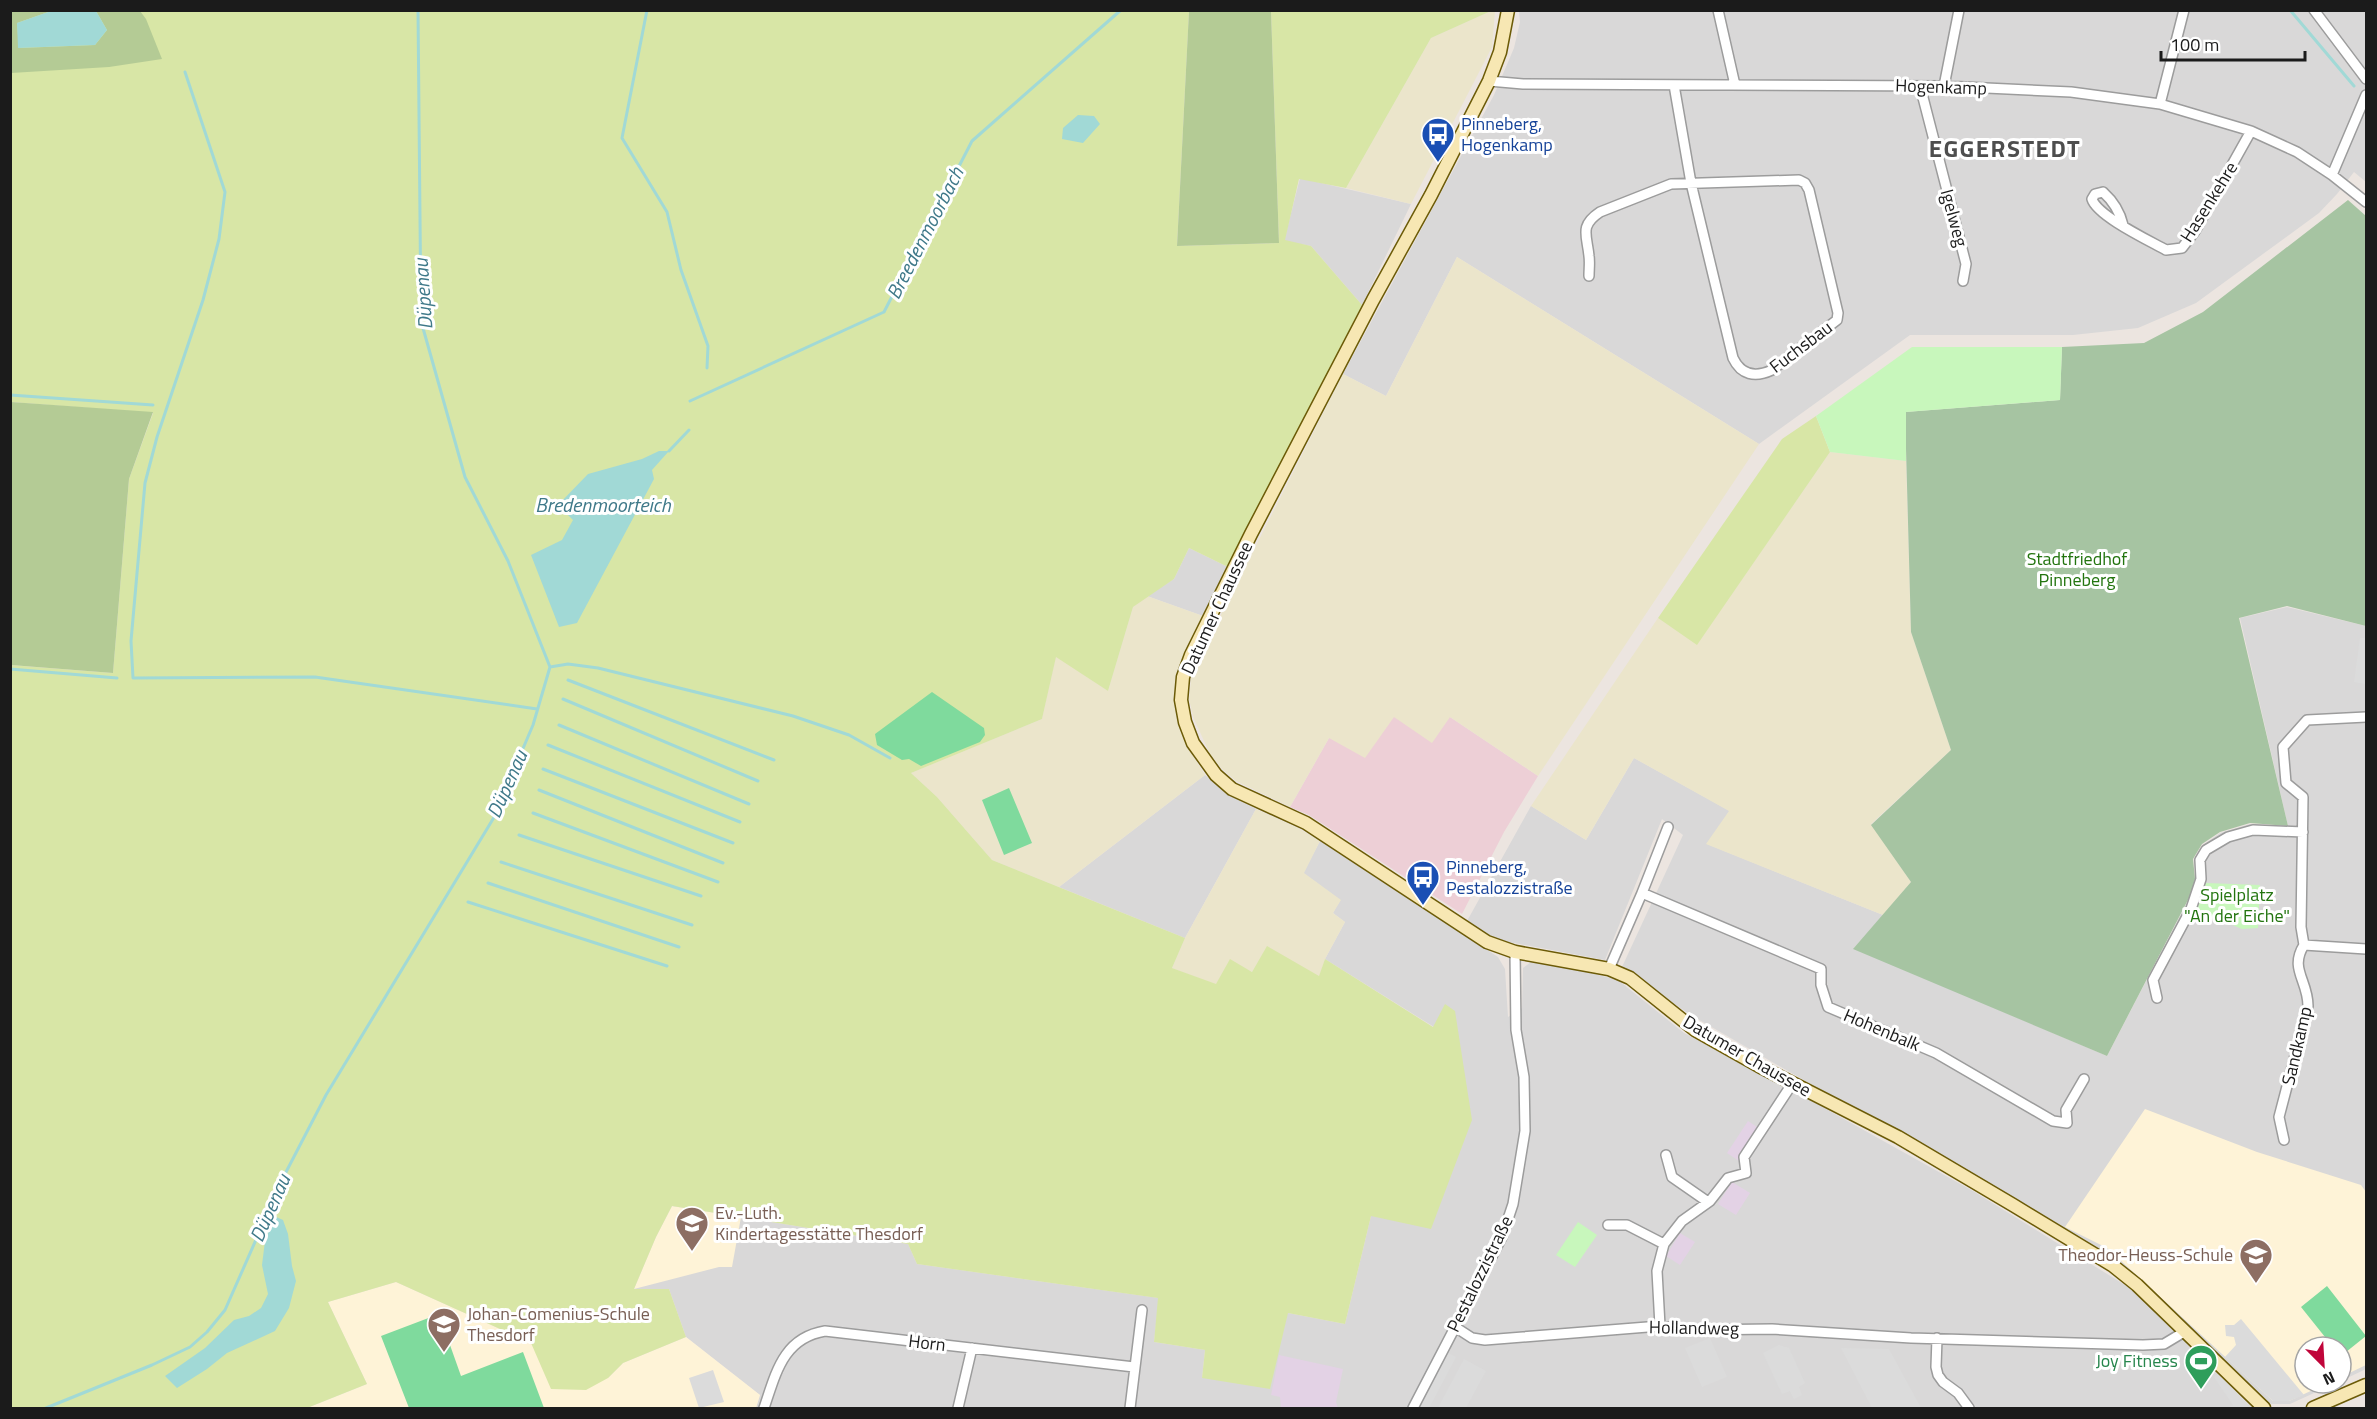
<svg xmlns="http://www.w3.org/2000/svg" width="2377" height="1419" font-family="'Titillium Web',sans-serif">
<rect width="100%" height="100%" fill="#ece5e0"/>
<path fill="#d9d8d8" d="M1519 11H2366V182L2354 172 2337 194 2319 213 2196 303 2138 328 2073 335H1910L1759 444 1457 257 1386 396 1343 374 1494 95 1514 48 1520 22Z
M1300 178 1411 204 1362 305 1311 246 1284 241Z
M1189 548 1228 567 1203 616 1147 596 1174 579Z
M2287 607 2366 626V1369L2341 1381V1347H2305V1383H2336L2290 1404H2271L2145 1286 2059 1227 1689 1014 1622 967 1683 835 1662 819 1605 960 1493 939 1467 921 1531 806 1586 840 1634 758 1730 811 1707 844 1883 915 1854 948 2107 1056 2191 895 2196 880 2194 859 2203 845 2220 833 2250 824 2288 826 2240 618Z
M1205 775 1226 794 1256 809 1185 938 1059 887Z
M1320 841 1498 957 1505 969 1508 1017 1522 1008 1523 968 1535 959 1618 980 1684 1033 1799 1094 1973 1191 2133 1290 2252 1408H756L760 1395 686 1337 669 1289H634L672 1206 908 1244 917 1264 1159 1298 1154 1342 1205 1350 1202 1378 1288 1313 1345 1324 1371 1216 1434 1027 1325 959 1345 922 1333 913 1340 900 1303 873Z"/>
<path fill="#edcfd6" d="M1393 717H1450L1538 776 1504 832 1462 914 1309 815 1290 807 1329 738Z"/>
<path fill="#e3d2e5" d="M1748 1121 1760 1129 1739 1161 1727 1153Z
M1732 1182 1750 1193 1736 1215 1718 1204Z
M1680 1233 1695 1242 1680 1265 1666 1256Z
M1279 1355 1343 1369 1336 1402 1338 1408H1281L1280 1397 1271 1395Z"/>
<path fill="#fef3d7" d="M2145 1109 2257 1152 2361 1185 2366 1192V1365L2341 1377V1347H2305V1383H2328L2289 1401H2273L2107 1248 2065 1227Z
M672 1206 741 1217 732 1267H719L634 1289 656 1237Z
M396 1282 608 1378 623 1363 686 1337 760 1395 756 1408H307L367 1384 328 1302Z"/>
<path fill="#ebe5cb" d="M1491 11H1495L1492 47 1411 204 1346 188 1431 38Z
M1457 257 1759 444 1538 776 1450 717 1432 743 1394 717 1365 758 1329 738 1290 807 1236 781 1221 768 1210 754 1194 719 1189 700 1191 679 1199 658 1343 374 1386 396Z
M1830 452 1906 461 1911 632 1951 750 1871 824 1911 882 1883 915 1706 844 1729 811 1634 758 1586 840 1531 806 1658 618 1697 644Z
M1147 596 1203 616 1185 652 1178 676 1175 701 1179 723 1187 746 1205 775 1059 887 992 860 937 797 911 773 1042 719 1056 656 1108 691 1133 607Z
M1256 809 1298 828 1320 841 1304 873 1341 900 1333 913 1345 922 1325 959 1319 977 1267 947 1252 972 1230 960 1216 985 1172 968 1185 938Z"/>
<path fill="#d8e6a6" d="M11 11H1189L1177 246 1279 243 1271 11H1491L1431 38 1346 188 1299 179 1285 240 1311 246 1362 305 1228 567 1189 548 1174 579 1133 607 1108 691 1056 657 1042 719 911 773 937 797 992 860 1185 938 1172 968 1216 984 1230 959 1252 972 1267 946 1319 976 1325 959 1433 1027 1445 1004 1455 1011 1472 1120 1431 1229 1371 1216 1345 1324 1288 1313 1270 1389 1202 1378 1205 1350 1154 1342 1158 1298 917 1264 908 1244 672 1206 656 1237 634 1289H669L686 1337 623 1363 608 1378 586 1390 551 1389 531 1343 396 1282 328 1302 367 1384 307 1408H11L10 665 113 673 129 479 153 413 11 402Z
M1816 416 1830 452 1697 645 1658 618 1782 439Z"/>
<path fill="#b4cb95" d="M11 11H51L17 23 19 48 95 45 107 30 96 11H140L146 19 162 59 109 67 11 73Z
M1189 11H1271L1279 243 1177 246Z
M11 402 153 412 129 479 113 673 11 665Z"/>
<path fill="#a6c4a2" d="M2348 200 2366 216V626L2287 606 2239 618 2288 826 2250 823 2220 832 2202 844 2193 859 2195 879 2191 894 2107 1056 1853 949 1911 882 1871 825 1951 750 1911 632 1905 412 2060 400 2062 347 2144 343 2203 312Z"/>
<path fill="#c8f7bc" d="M1912 347H2062L2060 400 1906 412V461L1830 452 1816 416Z
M2206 883 2260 885 2258 928 2242 929 2197 910Z
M1578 1222 1597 1235 1575 1267 1556 1255Z"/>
<path fill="#7fda9d" d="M932 692 984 728 985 735 980 742 921 766 909 759 902 760 877 745 875 734Z
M1009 788 1032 843 1004 855 982 800Z
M2327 1286 2366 1336 2341 1356V1347H2333L2301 1307Z
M439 1314 461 1376 523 1352 544 1408H409L381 1336Z"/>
<path fill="#dbdbdb" d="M2360 638H2366V684L2354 682Z
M2241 1319 2304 1395 2289 1401H2273L2225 1357 2236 1345 2234 1337 2226 1336 2225 1325H2234Z
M1710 1338 1727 1377 1702 1387 1685 1348Z
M1779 1345 1789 1348 1805 1383 1799 1387 1802 1395 1794 1399 1790 1391 1782 1394 1763 1353Z
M1841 1348 1889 1349 1921 1408H1872Z
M1448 1353 1456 1357 1429 1408H1420Z
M1464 1359 1486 1371 1466 1408H1438Z
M713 1370 724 1402 699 1408 689 1378Z
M2218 1374 2252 1408H2228L2233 1405 2214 1377Z"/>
<path fill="#a1d9d6" d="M51 11H96L107 30 95 45 18 48 17 23Z
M1078 115 1094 116 1100 124 1083 143 1062 139 1063 128Z
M659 451H669L652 470 654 479 577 623 559 627 531 555 562 540 573 520 558 505 588 474 642 459Z
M274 1216 283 1220 288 1234 292 1266 296 1281 289 1308 275 1331 227 1353 207 1369 177 1388 165 1376 205 1348 234 1320 249 1316 261 1308 268 1294 262 1265 265 1241Z"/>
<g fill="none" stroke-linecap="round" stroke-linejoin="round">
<path stroke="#a1d9d6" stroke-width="3" d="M647 10 622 138 667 212 681 270 708 346 707 368
M2290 10 2354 86
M185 72 225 192 219 239 203 300 157 437 145 483 131 641 133 678 315 677 537 709
M10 395 153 405
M690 401 884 312 972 141 1121 10
M669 451 689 430
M550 667 568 664 598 668 793 716 849 735 890 758
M10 669 117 678
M568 680 774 760
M563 699 758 781
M559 725 749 804
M548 745 740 822
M543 769 733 843
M539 790 723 863
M533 813 718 882
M519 835 701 896
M501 862 692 925
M488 883 679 947
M468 902 667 966
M46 1408 152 1365 190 1347 207 1332 225 1310 285 1174 326 1095 493 819 533 725 550 667 508 561 465 477 421 321 418 10"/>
<defs>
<path id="street" d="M1718 10 1735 85
M2314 10 2366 79
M1489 81 1523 84 1944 86 2071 92 2160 104 2251 131 2297 152 2332 175 2366 202
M1920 86 1966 264 1963 281
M1944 86 1959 10
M2160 104 2184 10
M2332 175 2366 95
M2123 225C2120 212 2113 201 2103 192L2095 194 2092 199C2097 216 2150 241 2166 250L2182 248 2195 231 2251 131
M1589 276C1589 269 1590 262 1589 256 1587 235 1579 226 1600 212L1671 184 1799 180 1805 183 1809 190 1838 313 1837 320 1772 370C1755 378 1741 375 1733 358L1691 183 1674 85
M1642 893 1668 827
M2304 945 2301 927 2303 797 2286 783 2283 747 2307 720 2366 717
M1609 969 1642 893 1821 969V985L1828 1007 1936 1053 2053 1121 2067 1123 2066 1110 2084 1079
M2157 998 2153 980 2191 909 2201 879 2200 860 2206 850 2228 837 2253 830 2303 832
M2284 1140 2279 1117 2308 1006C2308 980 2289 969 2304 945L2366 949
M1666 1155 1672 1177 1708 1202
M1608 1225H1627L1664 1244
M1660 1326 1657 1271 1664 1244 1682 1221 1710 1201 1728 1178 1746 1173 1744 1157 1792 1084
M1455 1327 1472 1338 1485 1340 1660 1326 1696 1330 1772 1329 1911 1338 2143 1345 2164 1344 2184 1332
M1937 1338 1936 1367 1938 1375 1943 1382 1958 1393 1969 1408
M764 1408C776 1373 783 1338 825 1331L1134 1367
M958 1408 972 1348
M1130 1408 1142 1310
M1413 1408 1502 1237 1513 1204 1525 1131 1524 1077 1516 1030 1515 952"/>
<path id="secondary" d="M1508 10 1500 52 1489 81 1431 195 1373 300 1251 534 1191 655 1183 677 1181 700 1185 722 1193 743 1216 775 1232 789 1306 823 1487 942 1515 952 1609 969 1630 978 1695 1030 1759 1066 1898 1137 2013 1205 2112 1265 2137 1285 2264 1408
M2313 1408 2366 1385"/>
</defs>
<use href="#street" stroke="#9c9c9c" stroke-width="12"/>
<use href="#secondary" stroke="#6c5b07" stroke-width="15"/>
<use href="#street" stroke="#fff" stroke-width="9"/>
<use href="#secondary" stroke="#f7e7b3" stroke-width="12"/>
</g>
<defs>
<symbol id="bus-pin" viewBox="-11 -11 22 30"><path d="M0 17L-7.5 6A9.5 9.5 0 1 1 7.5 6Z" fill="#1a4fb4" stroke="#fff"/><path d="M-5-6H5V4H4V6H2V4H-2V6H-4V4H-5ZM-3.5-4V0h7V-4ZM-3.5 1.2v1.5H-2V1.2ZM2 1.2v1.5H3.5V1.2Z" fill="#fff"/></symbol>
<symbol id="school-pin" viewBox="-11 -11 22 30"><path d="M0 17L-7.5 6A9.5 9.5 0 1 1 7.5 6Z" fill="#8d6e63" stroke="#fff"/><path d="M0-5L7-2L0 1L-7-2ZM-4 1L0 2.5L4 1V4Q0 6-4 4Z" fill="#fff"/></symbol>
<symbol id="stadium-pin" viewBox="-11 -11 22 30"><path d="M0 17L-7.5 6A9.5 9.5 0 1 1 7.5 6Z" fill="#2e9e5b" stroke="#fff"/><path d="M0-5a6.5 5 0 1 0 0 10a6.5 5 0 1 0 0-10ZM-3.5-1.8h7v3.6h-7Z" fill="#fff"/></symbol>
</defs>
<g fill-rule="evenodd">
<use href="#bus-pin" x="1419" y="115" width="38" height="52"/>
<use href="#bus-pin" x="1404" y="858" width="38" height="52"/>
<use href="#school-pin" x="673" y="1204" width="38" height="52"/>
<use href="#school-pin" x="2237" y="1236" width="38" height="52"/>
<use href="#school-pin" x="425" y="1305" width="38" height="52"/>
<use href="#stadium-pin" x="2182" y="1342" width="38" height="52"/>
</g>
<g text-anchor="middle" stroke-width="6" stroke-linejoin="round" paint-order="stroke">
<g font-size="18" fill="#1b1b1b" stroke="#fff">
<text transform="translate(1941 87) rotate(2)" y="6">Hogenkamp</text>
<text transform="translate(2209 202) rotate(-58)" y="6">Hasenkehre</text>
<text transform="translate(1954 218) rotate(75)" y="6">Igelweg</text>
<text transform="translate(1801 347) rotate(-37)" y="6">Fuchsbau</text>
<text transform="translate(1217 608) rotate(-65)" y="6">Datumer Chaussee</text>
<text transform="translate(1882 1030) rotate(23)" y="6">Hohenbalk</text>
<text transform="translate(2297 1046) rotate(-77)" y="6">Sandkamp</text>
<text transform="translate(1747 1056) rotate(30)" y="6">Datumer Chaussee</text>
<text transform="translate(1480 1274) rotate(-64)" y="6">Pestalozzistraße</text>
<text transform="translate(1694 1328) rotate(1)" y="6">Hollandweg</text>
<text transform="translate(927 1343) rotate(7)" y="6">Horn</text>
</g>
<g font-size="18" fill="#164399" stroke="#fff" text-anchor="start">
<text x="1461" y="130">Pinneberg,<tspan x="1461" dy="21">Hogenkamp</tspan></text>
<text x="1446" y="873">Pinneberg,<tspan x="1446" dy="21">Pestalozzistraße</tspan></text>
</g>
<g font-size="18" fill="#22740e" stroke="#fff">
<text x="2077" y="565">Stadtfriedhof<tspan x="2077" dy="21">Pinneberg</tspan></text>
<text x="2237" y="901">Spielplatz<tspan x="2237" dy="21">"An der Eiche"</tspan></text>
</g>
<g font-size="18" fill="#785e54" stroke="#fff" text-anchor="start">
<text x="715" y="1219">Ev.-Luth.<tspan x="715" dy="21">Kindertagesstätte Thesdorf</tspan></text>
<text x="2233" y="1261" text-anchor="end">Theodor-Heuss-Schule</text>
<text x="467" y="1320">Johan-Comenius-Schule<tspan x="467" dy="21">Thesdorf</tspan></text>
</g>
<g font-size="18" fill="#27864d" stroke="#fff" text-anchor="end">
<text x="2178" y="1367">Joy Fitness</text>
</g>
<g font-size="20" font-style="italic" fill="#3f7989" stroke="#fff">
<text transform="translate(925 233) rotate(-63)" y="7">Breedenmoorbach</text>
<text transform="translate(423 294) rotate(-94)" y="7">Düpenau</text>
<text x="603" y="512">Bredenmoorteich</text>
<text transform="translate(507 784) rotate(-66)" y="7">Düpenau</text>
<text transform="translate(270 1208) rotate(-66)" y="7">Düpenau</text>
</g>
<g font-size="24" font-weight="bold" letter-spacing="1.5" fill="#4e4e4e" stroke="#fff">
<text x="2005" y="157">EGGERSTEDT</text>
</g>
</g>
<rect width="2377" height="1419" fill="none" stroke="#1b1b1b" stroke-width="24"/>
<g transform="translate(2323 1365) rotate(156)"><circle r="28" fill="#ffffff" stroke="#a4a4a4" stroke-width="1.5"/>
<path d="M0-4.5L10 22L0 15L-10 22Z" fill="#c0053a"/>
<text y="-9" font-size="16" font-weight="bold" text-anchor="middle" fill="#1b1b1b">N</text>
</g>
<path d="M2161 51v9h144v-9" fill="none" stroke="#1b1b1b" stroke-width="3"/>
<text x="2170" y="51" font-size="18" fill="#1b1b1b" stroke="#ffffff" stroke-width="4.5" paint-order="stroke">100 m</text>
</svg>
